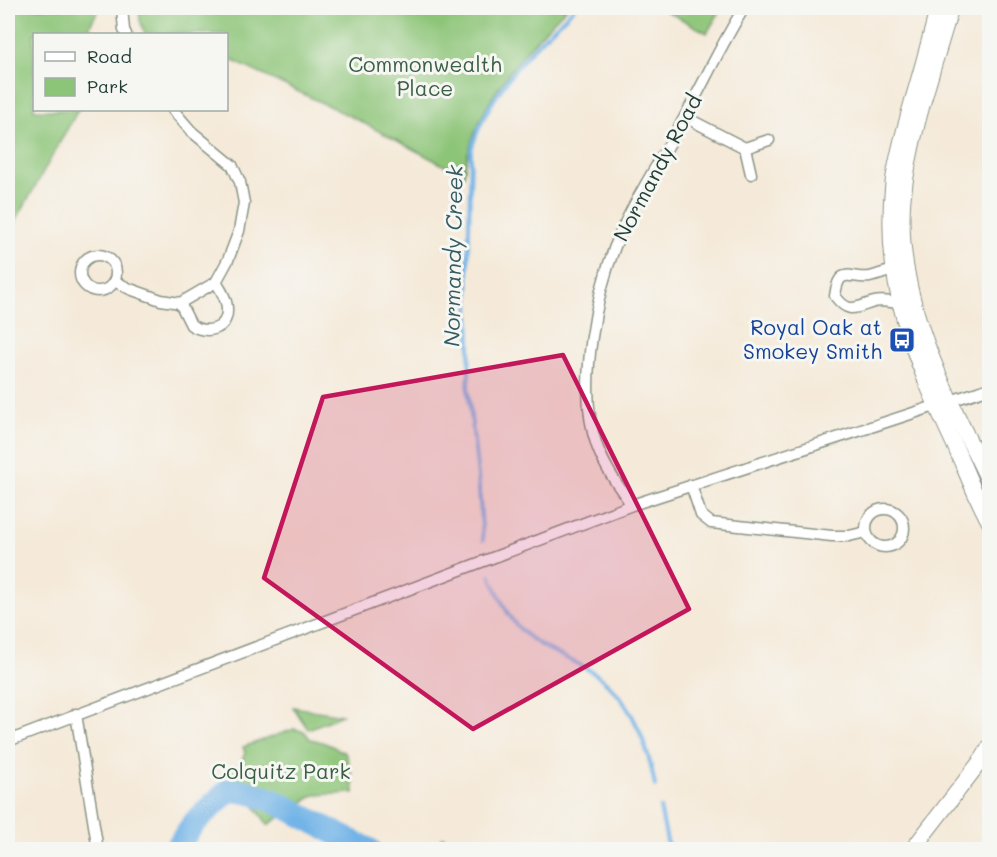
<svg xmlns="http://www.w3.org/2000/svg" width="997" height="857" font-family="Mali,sans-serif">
<rect width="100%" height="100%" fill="#f6f6f2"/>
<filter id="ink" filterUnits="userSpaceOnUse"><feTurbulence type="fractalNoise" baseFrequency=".0167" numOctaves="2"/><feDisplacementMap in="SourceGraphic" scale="12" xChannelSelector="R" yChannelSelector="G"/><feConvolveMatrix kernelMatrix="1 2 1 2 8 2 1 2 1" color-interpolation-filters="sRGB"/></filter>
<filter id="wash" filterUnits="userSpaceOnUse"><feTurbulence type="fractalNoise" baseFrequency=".008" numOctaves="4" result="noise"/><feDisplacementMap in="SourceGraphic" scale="24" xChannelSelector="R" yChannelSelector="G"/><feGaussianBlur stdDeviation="1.35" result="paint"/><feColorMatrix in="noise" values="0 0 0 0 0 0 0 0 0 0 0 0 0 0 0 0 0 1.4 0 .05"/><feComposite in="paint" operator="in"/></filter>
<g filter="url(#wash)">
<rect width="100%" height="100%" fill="#f5ead9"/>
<path fill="#8dc578" stroke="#568156" stroke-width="1.5" d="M8 8H99L89 28 100 34H34V110H78L8 235Z
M139 8H567C522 52 471 110 464 176L354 118 227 58 226 34H145L140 20Z
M661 8H722L707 33Z
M293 707 342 715 308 729Z
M294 729 305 732 310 739C323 741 335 747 345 753 349 759 354 784 354 793L314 795 268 825 232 774 242 760 245 753 243 747Z
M442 837 513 849H435Z"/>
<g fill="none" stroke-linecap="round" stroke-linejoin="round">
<path stroke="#72b4e7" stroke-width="4" d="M483 540 478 476 468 390 470 349 468 270 471 150C482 113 505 80 531 51 544 35 561 23 574 8
M490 575C499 594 506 616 522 631 543 651 574 659 597 675 633 701 648 745 655 786
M660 808 669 850"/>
<path stroke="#72b4e7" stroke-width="24" d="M175 850 193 824 229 790C264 791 290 810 320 825 336 834 353 842 370 850"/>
</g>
</g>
<g filter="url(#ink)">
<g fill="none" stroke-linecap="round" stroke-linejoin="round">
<defs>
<path id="minor" d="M122 8 124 30 126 34
M685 117 745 148 751 174
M745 148 769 140
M80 273a18 18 0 1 1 36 0a18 18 0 1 1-36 0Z
M893 270C886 272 878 275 870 277 851 280 839 264 835 296 849 315 856 307 874 302 882 300 890 302 898 303
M114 281 130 289 161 300 180 303 216 282 228 260 239 231 244 203 240 182 232 165 191 131 173 110
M180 303 191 325C206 334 228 331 227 309 227 299 221 290 216 282
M691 485 701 515 711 523 832 536H849L866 532
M632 505C618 486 605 468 597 446 576 388 596 288 621 232 638 193 663 157 683 120 704 83 721 44 744 8
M866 528a19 19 0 1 1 38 0a19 19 0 1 1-38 0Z
M76 714 98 850
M8 741 632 505 990 388"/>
<path id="secondary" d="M938 8C930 38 922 69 913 99 905 127 897 155 893 183 882 284 913 356 954 444 966 471 976 498 990 523
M951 8C933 70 910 134 903 198 894 300 948 395 990 484
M912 850 983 758 990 746"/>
</defs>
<use href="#minor" stroke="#8a9486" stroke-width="13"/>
<use href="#secondary" stroke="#8a9486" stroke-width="17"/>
<use href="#minor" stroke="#fff" stroke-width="10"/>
<use href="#secondary" stroke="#fff" stroke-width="15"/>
</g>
</g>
<path fill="#c2185b" fill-opacity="0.2" stroke="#c2185b" stroke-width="4.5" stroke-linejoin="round" d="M563 355 689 609 473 729 264 578 323 397Z"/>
<defs>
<symbol id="bus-square" viewBox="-11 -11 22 22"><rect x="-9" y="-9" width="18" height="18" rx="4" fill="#1a4fb4" stroke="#f6f6f2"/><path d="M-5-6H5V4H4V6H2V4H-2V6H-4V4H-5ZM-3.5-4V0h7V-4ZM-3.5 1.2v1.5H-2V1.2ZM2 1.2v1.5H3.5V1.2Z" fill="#fff"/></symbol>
</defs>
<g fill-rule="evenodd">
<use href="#bus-square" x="887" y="325" width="30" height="30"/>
</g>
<g text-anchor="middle" stroke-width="6" stroke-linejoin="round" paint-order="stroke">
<g font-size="21" fill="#3a5f45" stroke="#f6f6f2">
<text x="425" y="72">Commonwealth<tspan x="425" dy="24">Place</tspan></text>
<text x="281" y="779">Colquitz Park</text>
</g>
<g font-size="21" fill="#1f3d34" stroke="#f6f6f2">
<text transform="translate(658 168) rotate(-62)" y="7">Normandy Road</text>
</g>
<g font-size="21" fill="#164399" stroke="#f6f6f2" text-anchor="end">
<text x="882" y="335">Royal Oak at<tspan x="882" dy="24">Smokey Smith</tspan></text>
</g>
<g font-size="22" font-style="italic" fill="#345b61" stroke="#f6f6f2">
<text transform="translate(453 256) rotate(-89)" y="8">Normandy Creek</text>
</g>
</g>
<rect width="997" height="857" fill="none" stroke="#f6f6f2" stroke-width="30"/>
<rect x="33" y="33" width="195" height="78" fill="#f6f6f2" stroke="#a0aca6" stroke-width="1.5"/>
<rect x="45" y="52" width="30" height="9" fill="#ffffff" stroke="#a0aca6" stroke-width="1.5"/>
<text x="87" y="63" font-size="18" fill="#1f3d34">Road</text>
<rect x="45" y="78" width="30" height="18" fill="#8dc578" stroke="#a0aca6" stroke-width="1.5"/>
<text x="87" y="93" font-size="18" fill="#1f3d34">Park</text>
</svg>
